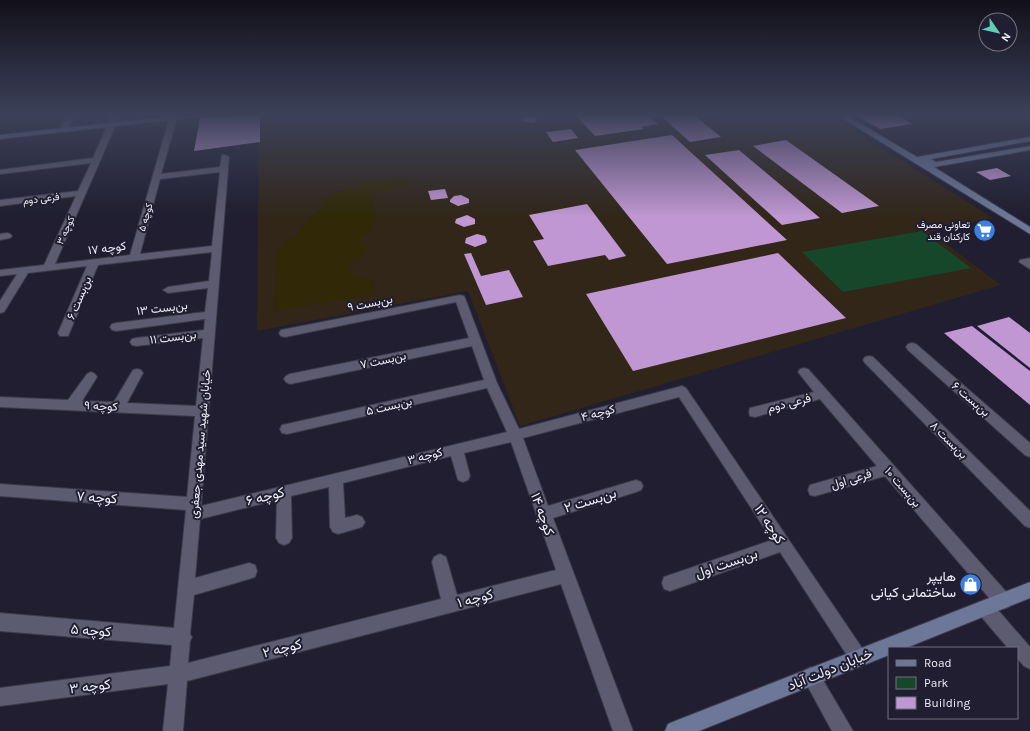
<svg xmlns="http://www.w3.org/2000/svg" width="1030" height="731" font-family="Karla,Vazirmatn,sans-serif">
<rect width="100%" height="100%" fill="#201e30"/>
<path fill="#312618" d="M259 115H829L993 218 931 232 1001 285 520 426 468 291 257 331Z"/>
<path fill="#16472b" d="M922 231 971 268 843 292 802 252Z"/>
<path fill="#302806" d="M401 179 411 181 409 185 386 190 373 195C370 217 386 221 361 236V240L367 246C365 256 359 260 351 266V272L355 277 371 278 376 294 274 311 277 253 285 243 295 236 313 215 323 207V199L327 196 341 190H349L356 185Z"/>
<path fill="#c097d2" d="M235 115H260V142L194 151 200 118Z
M583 115H648L658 124 641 127 644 129 595 136 576 116Z
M660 115H694L721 137 690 142Z
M856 115H897L913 124 880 129Z
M527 116H533L538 120 533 123 522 121 523 118Z
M571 129 578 138 553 142 546 132Z
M672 135 787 240 667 264 575 150Z
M786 140 879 206 842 213 753 146Z
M739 150 820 218 782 225 705 155Z
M997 168 1011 176 990 180 976 172Z
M445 189 448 198 431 200 428 191Z
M461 195 469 199V203L458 206 450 202V200L454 196Z
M587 204 626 256 609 260 605 255 548 266 533 241 544 239 529 215Z
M467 215 475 219V224L464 227 455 223 456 219Z
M477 234 485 236 487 241 486 243 475 247 465 243 466 238Z
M471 253 481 276 509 270 523 297 486 305 464 254Z
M778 253 846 318 633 371 586 294Z
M1009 317 1030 333V368L977 326Z
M972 326 1030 371V405L944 333Z"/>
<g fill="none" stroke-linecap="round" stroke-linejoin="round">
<defs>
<path id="street" d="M68 115H75L66 132H60L59 130Z
M112 115H120L55 264 130 255 170 116H176L177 118 161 174 220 167 222 155H225L229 157 201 506 507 432 487 388 287 434 282 433 280 429 282 425 287 424 484 380 472 346 290 384 286 382 284 379 286 376 290 374 469 338 456 302 285 337 281 336 279 333 281 330 460 295 464 296 465 298 497 383 519 429 682 386 686 388 864 651 867 657 864 663 858 666 852 663 780 552 670 591 664 589 662 583 664 577 772 540 679 397 523 438 548 506 636 480 641 482 643 486 641 490 636 492 553 518 633 731H613L561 584 187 681 183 731H163L168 684 0 706V688L170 666 172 645 0 631V613L174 628 186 510 0 496V484L187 497 195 416 0 407V397L68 400 87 374 91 372 95 374 97 377 82 401 114 402 133 370 137 369 141 370 143 373 127 403 196 406 203 338 136 346 132 345 130 342 132 339 136 338 204 330 205 319 116 331 112 330 110 327 112 324 116 323 205 312 208 288 168 293 163 290 168 287 209 281 212 252 98 265 68 336H60L58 333 87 266 28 273 4 312 0 313V301L17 274 0 276V270L44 265 76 196 0 206V200L78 191 91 163 0 174V170L93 158ZM220 172 212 246 140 254 160 179ZM511 442 556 570 457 595 446 557 440 554 434 557 432 562 441 599 188 663 190 641 192 637 190 634 194 595 249 579 255 577 257 571 255 565 249 563 195 578 200 519 277 500 276 538 279 543 284 545 289 543 292 538 291 496 329 487 330 527 333 532 338 534 362 527 365 522 362 517 357 515 345 518 343 483 451 456 458 480 463 482 468 480 470 476 464 453Z
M7 233 10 234 12 236 10 238 0 240V234Z
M1030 258V269L1019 262 1020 260Z
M912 343 916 344 1030 443V457L1025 455 908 350 906 347 908 344Z
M869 356 873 357 1030 511V528L1025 526 865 363 863 360 865 357Z
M804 368 808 369 1009 595 1011 601 1009 607 1003 609 997 607 885 476 815 496 810 495 808 490 810 485 877 466 820 399 755 417 750 416 749 412 750 408 814 392 798 372 800 369Z
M985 600 991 602 1030 647V669L1024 666 1017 658V648H1008L979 614 977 608 979 602Z
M811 667 817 670 853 731H832L802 676 805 670Z"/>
<path id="secondary" d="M181 115H202L198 117 0 139V135Z
M837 115H846L917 157 1030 137V141L931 159 936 162 1030 146V150L934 167 1030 227V234Z
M1030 582V598L906 648H889V655L699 731H665L668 724 675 721Z"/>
</defs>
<use href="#street" stroke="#3c3a49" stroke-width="2"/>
<use href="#secondary" stroke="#3c3a49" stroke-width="2"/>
<use href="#street" fill="#5d5b70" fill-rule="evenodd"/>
<use href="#secondary" fill="#6d7899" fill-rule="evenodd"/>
</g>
<linearGradient id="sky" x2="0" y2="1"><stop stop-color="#12101a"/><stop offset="0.53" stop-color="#3c4159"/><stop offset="1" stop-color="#3c4159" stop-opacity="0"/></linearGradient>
<rect width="1030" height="217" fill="url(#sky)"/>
<defs>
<symbol id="supermarket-disc" viewBox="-11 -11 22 22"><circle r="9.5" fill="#3f7fe0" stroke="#201e30"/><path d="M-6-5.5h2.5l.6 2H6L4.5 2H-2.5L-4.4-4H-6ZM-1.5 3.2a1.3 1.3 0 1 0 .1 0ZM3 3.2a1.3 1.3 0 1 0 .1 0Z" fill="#fff"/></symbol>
<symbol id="shop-disc" viewBox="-11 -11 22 22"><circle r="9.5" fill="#3f7fe0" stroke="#201e30"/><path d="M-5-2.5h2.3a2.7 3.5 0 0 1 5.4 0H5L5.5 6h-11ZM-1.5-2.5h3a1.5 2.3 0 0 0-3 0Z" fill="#fff"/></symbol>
</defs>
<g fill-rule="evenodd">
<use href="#supermarket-disc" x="972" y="218" width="25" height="25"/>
<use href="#shop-disc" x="958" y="572" width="25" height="25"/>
</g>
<g text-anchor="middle" stroke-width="4" stroke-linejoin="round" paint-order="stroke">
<g font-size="10" fill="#eeedf9" stroke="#201e30">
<text transform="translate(41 198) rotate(-7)" y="4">فرعی دوم</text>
<text transform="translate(145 217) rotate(-74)" y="4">کوچه ۵</text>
<text transform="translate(65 230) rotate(-66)" y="4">کوچه ۳</text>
</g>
<g font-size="10" fill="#eeedf9" stroke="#201e30" text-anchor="end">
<text x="970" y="228">تعاونی مصرف<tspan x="970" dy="12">کارکنان قند</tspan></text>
</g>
<g font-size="12" fill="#eeedf9" stroke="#201e30">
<text transform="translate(107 248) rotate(-7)" y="4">کوچه ۱۷</text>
<text transform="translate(79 298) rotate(-67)" y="4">بن‌بست ۶</text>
<text transform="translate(370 303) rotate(-11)" y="4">بن‌بست ۹</text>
<text transform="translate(162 308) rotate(-7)" y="4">بن‌بست ۱۳</text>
<text transform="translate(173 337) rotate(-7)" y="4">بن‌بست ۱۱</text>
<text transform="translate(383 360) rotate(-12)" y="4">بن‌بست ۷</text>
<text transform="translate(971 399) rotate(41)" y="4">بن‌بست ۶</text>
<text transform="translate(789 403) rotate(-14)" y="4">فرعی دوم</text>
<text transform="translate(101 406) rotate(3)" y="4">کوچه ۹</text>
<text transform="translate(389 406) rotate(-13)" y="4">بن‌بست ۵</text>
<text transform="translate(598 413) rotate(-15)" y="4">کوچه ۴</text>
<text transform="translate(949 440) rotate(45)" y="4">بن‌بست ۸</text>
<text transform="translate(200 444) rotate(-85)" y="4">خیابان شهید سید مهدی جعفری</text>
<text transform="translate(425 456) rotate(-14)" y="4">کوچه ۳</text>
<text transform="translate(851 479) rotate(-17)" y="4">فرعی اول</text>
<text transform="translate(903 487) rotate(49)" y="4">بن‌بست ۱۰</text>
</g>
<g font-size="14" fill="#eeedf9" stroke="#201e30">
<text transform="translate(265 496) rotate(-14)" y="5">کوچه ۶</text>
<text transform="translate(97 497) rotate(4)" y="5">کوچه ۷</text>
<text transform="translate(590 500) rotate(-17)" y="5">بن‌بست ۲</text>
<text transform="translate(543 514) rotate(70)" y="5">کوچه ۱۴</text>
<text transform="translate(770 524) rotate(57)" y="5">کوچه ۱۲</text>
<text transform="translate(726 563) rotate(-19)" y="5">بن‌بست اول</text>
<text transform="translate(475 598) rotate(-15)" y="5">کوچه ۱</text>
<text transform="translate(91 630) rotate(4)" y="5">کوچه ۵</text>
<text transform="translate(282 648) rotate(-14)" y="5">کوچه ۲</text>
<text transform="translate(830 669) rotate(-22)" y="5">خیابان دولت آباد</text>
<text transform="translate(90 686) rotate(-7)" y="5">کوچه ۳</text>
</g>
<g font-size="14" fill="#eeedf9" stroke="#201e30" text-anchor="end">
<text x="956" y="581">هایپر<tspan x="956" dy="16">ساختمانی کیانی</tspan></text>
</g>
</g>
<rect x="888" y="647" width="130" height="72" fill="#201e30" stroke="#727180"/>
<rect x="896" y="660" width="20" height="6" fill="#6d7899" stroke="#727180"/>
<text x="924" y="667" font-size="12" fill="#eeedf9">Road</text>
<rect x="896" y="677" width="20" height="12" fill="#16472b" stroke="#727180"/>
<text x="924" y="687" font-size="12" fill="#eeedf9">Park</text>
<rect x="896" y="697" width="20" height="12" fill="#c097d2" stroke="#727180"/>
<text x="924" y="707" font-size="12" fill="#eeedf9">Building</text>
<g transform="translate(998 32) rotate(124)"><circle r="19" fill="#201e30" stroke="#727180"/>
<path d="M0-3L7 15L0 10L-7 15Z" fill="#5eceb7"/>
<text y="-6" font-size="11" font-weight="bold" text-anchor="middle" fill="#eeedf9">N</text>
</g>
</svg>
